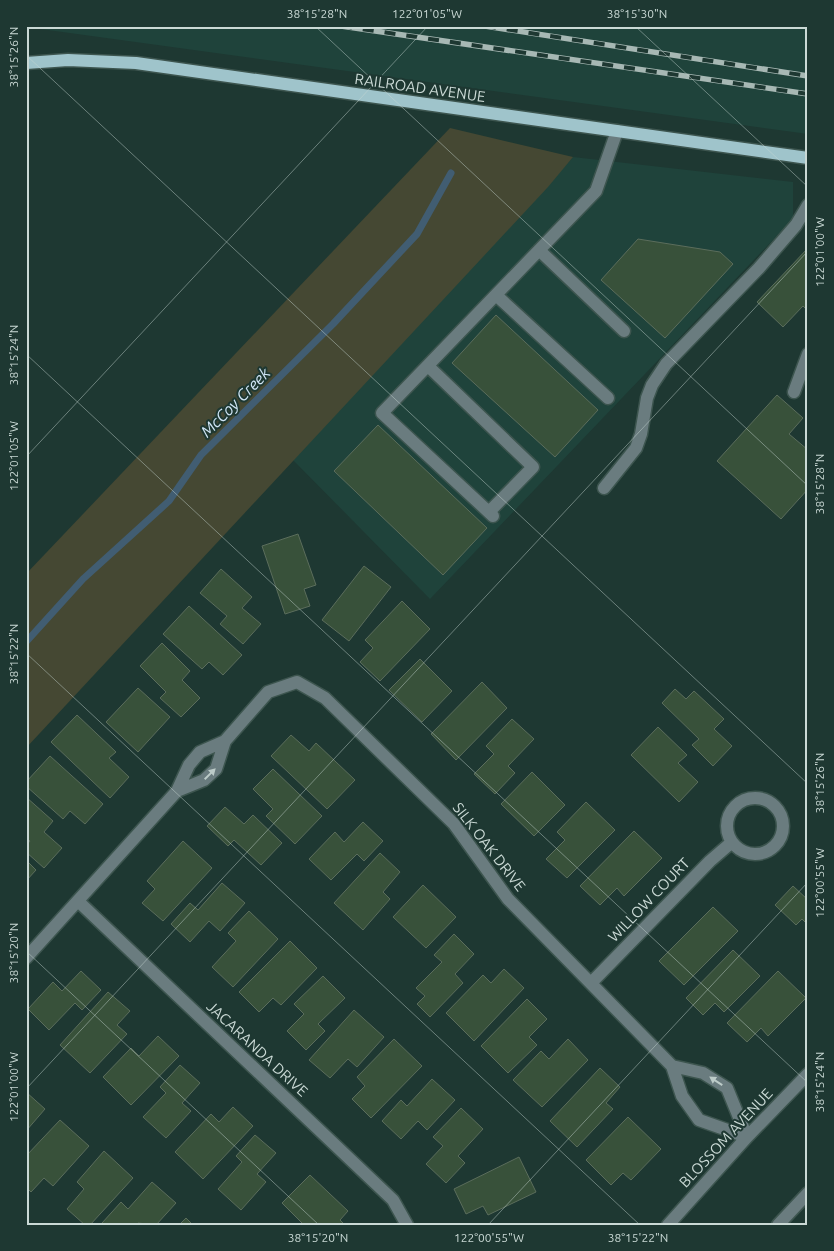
<svg xmlns="http://www.w3.org/2000/svg" width="834" height="1251" font-family="Ubuntu,sans-serif">
<rect width="100%" height="100%" fill="#1e3832"/>
<path fill="#1f433b" d="M26 26H808V134L26 27Z
M573 157 793 182V219L430 599 293 460Z"/>
<path fill="#454833" d="M450 128 573 157 548 187 26 748V574Z"/>
<g fill="none" stroke-linecap="round" stroke-linejoin="round">
<path stroke="#415d72" stroke-width="7" d="M26 642 83 579 169 501 201 455 333 324 417 234 451 173"/>
</g>
<path fill="#38513a" stroke="#5b6d5c" d="M638 239 720 252 733 264 665 338 601 280Z
M808 248V311L803 306 783 327 757 302Z
M496 315 598 410 555 457 452 363Z
M777 395 803 418 789 434 808 450V489L781 519 717 461Z
M378 425 487 528 443 575 334 471Z
M298 534 316 585 304 589 310 606 285 614 262 546Z
M364 566 391 587 349 641 322 620Z
M221 569 252 597 242 608 261 624 243 644 220 624 227 616 200 593Z
M402 601 430 629 380 681 360 662 373 648 365 640Z
M189 606 242 655 223 675 209 662 202 669 163 634Z
M162 643 190 671 182 680 200 698 181 717 160 698 166 692 140 666Z
M420 659 452 691 422 722 389 690Z
M482 682 507 708 456 760 431 734Z
M138 688 170 717 138 752 106 722Z
M675 689 686 699 694 691 724 719 714 729 732 746 713 766 692 745 699 739 662 703Z
M77 715 116 752 109 758 129 777 110 798 51 742Z
M512 719 534 739 508 766 515 773 495 794 474 774 494 754 486 746Z
M658 727 687 755 678 763 698 782 679 802 631 755Z
M291 735 309 751 316 743 355 780 327 809 271 756Z
M50 756 103 804 85 824 70 811 63 819 26 786V782Z
M273 769 322 816 295 844 266 816 273 809 253 789Z
M532 772 565 805 534 836 501 804Z
M26 797 53 821 44 832 62 848 44 868 26 852V846L30 841 26 838Z
M586 802 615 830 567 878 546 859 565 840 557 832Z
M225 807 244 824 253 815 282 843 261 865 234 840 228 846 207 826Z
M363 822 383 841 364 861 357 854 331 880 309 859 335 832 344 842Z
M634 831 662 858 624 896 617 888 600 905 580 886Z
M183 841 212 868 163 921 142 903 155 889 147 881Z
M380 853 400 872 383 892 390 899 363 930 334 903Z
M26 860 36 870 26 881Z
M222 883 245 903 220 931 209 921 190 942 171 924 190 903 198 910Z
M423 885 456 917 426 948 393 917Z
M793 886 808 900V925L802 919 796 925 775 905Z
M713 907 738 931 684 985 659 961Z
M249 911 278 939 233 987 212 967 236 941 228 933Z
M454 934 474 954 455 974 463 983 430 1017 417 1004 425 996 416 988 442 962 434 955Z
M290 941 317 968 281 1005 273 998 259 1012 239 992Z
M733 950 760 976 724 1012 715 1003 703 1015 686 998Z
M504 969 524 988 474 1041 446 1013 483 975 491 983Z
M81 971 101 990 82 1010 75 1003 49 1030 28 1009 53 982 62 991Z
M778 971 806 998 768 1036 761 1028 747 1042 727 1023Z
M323 976 345 998 318 1024 325 1031 306 1050 287 1031 304 1014 294 1004Z
M108 992 130 1011 117 1025 127 1034 90 1073 60 1045Z
M527 999 547 1019 529 1037 537 1045 508 1073 481 1046Z
M354 1010 384 1037 357 1067 348 1059 330 1078 309 1060Z
M158 1036 179 1056 131 1105 103 1077 131 1048 139 1056Z
M394 1039 422 1066 371 1118 352 1099 365 1086 357 1077Z
M568 1039 588 1060 542 1107 513 1080 541 1051 549 1059Z
M180 1065 200 1083 182 1103 191 1111 166 1138 143 1117 166 1093 160 1087Z
M600 1068 620 1087 606 1103 613 1109 577 1147 550 1121Z
M432 1079 455 1100 427 1130 418 1121 401 1139 382 1121 401 1100 407 1106Z
M26 1092 45 1109 26 1131Z
M233 1107 253 1126 203 1179 175 1152 211 1114 219 1122Z
M461 1108 483 1129 458 1156 465 1163 446 1183 426 1164 443 1146 433 1137Z
M628 1117 661 1149 631 1180 623 1173 611 1185 586 1160Z
M60 1120 89 1146 53 1186 44 1178 31 1192 26 1187V1156Z
M255 1135 276 1153 257 1174 266 1182 241 1210 218 1189 242 1162 236 1156Z
M104 1151 133 1178 90 1225H85L67 1209 84 1189 77 1182Z
M519 1157 536 1192 488 1215 483 1206 466 1214 454 1189Z
M310 1175 348 1211 340 1220 345 1225H304L282 1203Z
M152 1182 176 1203 156 1225 138 1223 137 1225H104L102 1223 121 1202 128 1209Z
M186 1218 193 1225H179Z"/>
<g fill="none" stroke-linecap="round" stroke-linejoin="round">
<defs>
<path id="minor" d="M539 250 624 331
M496 295 608 398
M428 366 533 467 489 512
M794 392 808 354
M604 488 636 448 641 434 647 398 652 385 666 364 759 268 796 225 808 205
M493 516 382 413 596 191 617 131
M177 791 204 780 216 769 225 741 268 692 297 682 325 698 454 824 508 899 672 1066 682 1096 699 1120 747 1137
M727 826a28 28 0 1 1 56 0a28 28 0 1 1-56 0Z
M79 902 393 1200 407 1225
M26 958 177 791 189 765 200 752 225 741
M591 983 710 861 732 842
M672 1066 703 1073 727 1088 747 1137
M668 1225 747 1137 808 1074
M778 1225 808 1193"/>
<path id="major" d="M26 63 68 60 136 63 808 158"/>
</defs>
<use href="#minor" stroke="#3d554f" stroke-width="15"/>
<use href="#major" stroke="#3d554f" stroke-width="15"/>
<use href="#minor" stroke="#6a7c7f" stroke-width="12"/>
<use href="#major" stroke="#9fc4cb" stroke-width="12"/>
<defs>
<path id="rail" d="M341 26 808 94
M485 26 808 76"/>
</defs>
<use href="#rail" stroke="#a7b8b4" stroke-width="5.5"/>
<use href="#rail" stroke="#1e3832" stroke-width="4" stroke-dasharray="11" stroke-linecap="butt"/>
</g>
<defs><path id="oneway-solid" d="M-6-.8H1V-3.2L6.5 0L1 3.2V.8H-6Z" transform="scale(1.25)"/></defs>
<g fill="#bccbc8">
<use href="#oneway-solid" transform="translate(210 774) rotate(-45)"/>
<use href="#oneway-solid" transform="translate(716 1081) rotate(-147)"/>
</g>
<path fill="none" stroke="#cad9d5" stroke-width="1" stroke-opacity="0.45" d="M315 26 808 486M635 26 808 187M26 55 808 784M26 354 808 1083M26 457 428 26M26 653 640 1225M26 951 319 1225M26 1089 808 251M488 1225 808 882"/>
<g text-anchor="middle" stroke-width="4" stroke-linejoin="round" paint-order="stroke">
<g font-size="15" fill="#cad9d5" stroke="#1e3832">
<text transform="translate(420 88) rotate(8)" y="5">RAILROAD AVENUE</text>
<text transform="translate(489 847) rotate(52)" y="5">SILK OAK DRIVE</text>
<text transform="translate(649 900) rotate(-46)" y="5">WILLOW COURT</text>
<text transform="translate(257 1049) rotate(43)" y="5">JACARANDA DRIVE</text>
<text transform="translate(726 1138) rotate(-47)" y="5">BLOSSOM AVENUE</text>
</g>
<g font-size="16" font-style="italic" fill="#d2e7f7" stroke="#1e3832">
<text transform="translate(235 402) rotate(-45)" y="6">McCoy Creek</text>
</g>
</g>
<rect width="834" height="1251" fill="none" stroke="#1e3832" stroke-width="55"/>
<rect x="28" y="28" width="778" height="1196" fill="none" stroke="#cad9d5" stroke-width="2"/>
<g font-size="12" text-anchor="middle" fill="#cad9d5">
<text x="317" y="18">38°15'28"N</text>
<text x="427" y="18">122°01'05"W</text>
<text x="637" y="18">38°15'30"N</text>
<text transform="translate(14 57) rotate(-90)" y="4">38°15'26"N</text>
<text transform="translate(820 252) rotate(-90)" y="4">122°01'00"W</text>
<text transform="translate(14 355) rotate(-90)" y="4">38°15'24"N</text>
<text transform="translate(14 456) rotate(-90)" y="4">122°01'05"W</text>
<text transform="translate(820 484) rotate(-90)" y="4">38°15'28"N</text>
<text transform="translate(14 654) rotate(-90)" y="4">38°15'22"N</text>
<text transform="translate(820 783) rotate(-90)" y="4">38°15'26"N</text>
<text transform="translate(820 883) rotate(-90)" y="4">122°00'55"W</text>
<text transform="translate(14 953) rotate(-90)" y="4">38°15'20"N</text>
<text transform="translate(820 1082) rotate(-90)" y="4">38°15'24"N</text>
<text transform="translate(14 1087) rotate(-90)" y="4">122°01'00"W</text>
<text x="318" y="1242">38°15'20"N</text>
<text x="489" y="1242">122°00'55"W</text>
<text x="638" y="1242">38°15'22"N</text>
</g>
</svg>
